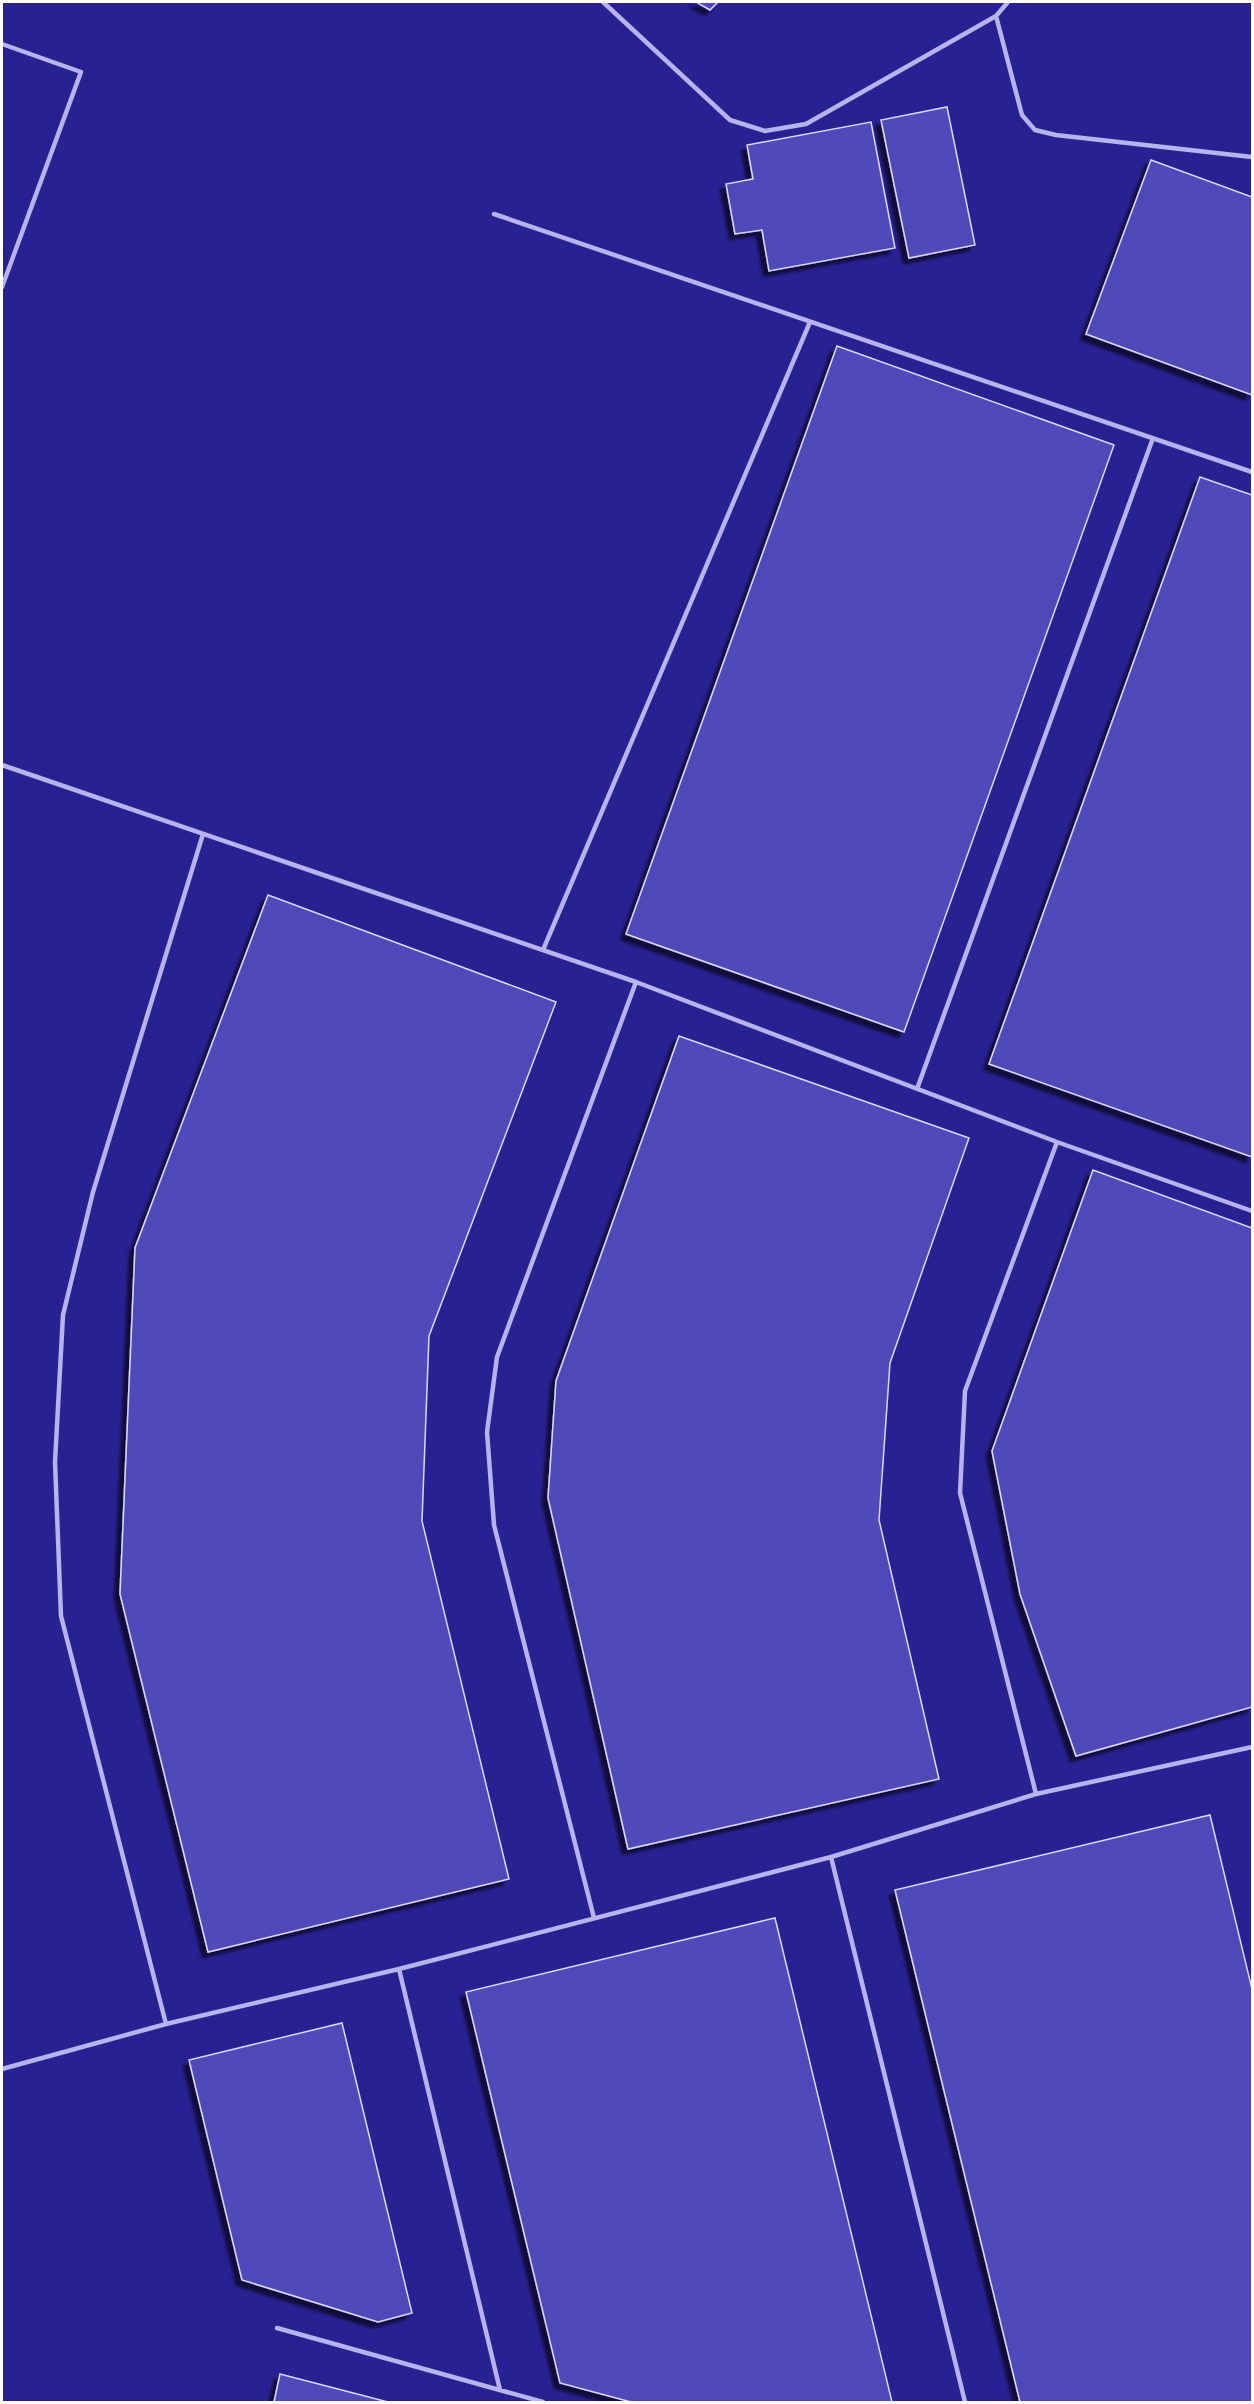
<svg xmlns="http://www.w3.org/2000/svg" width="1254" height="2404" font-family="'DM Sans',sans-serif">
<defs>
<filter id="shadow"><feDropShadow dx="-5.5" dy="5.5" stdDeviation="1.5" flood-color="#0009"/></filter>
</defs>
<rect width="100%" height="100%" fill="#282192"/>
<path fill="#5049b9" stroke="#dad8fa" stroke-width="1.5" filter="url(#shadow)" d="M696 2H718L710 10Z
M947 107 975 245 909 258 881 120Z
M871 122 895 248 769 271 762 230 735 234 726 184 753 179 747 145Z
M1151 160 1252 197V395L1086 334Z
M837 346 1114 445 904 1032 626 934Z
M1200 477 1252 495V1157L989 1064Z
M268 895 556 1002 429 1336 422 1521 509 1879 208 1952 120 1594 135 1248Z
M679 1036 969 1138 890 1363 879 1520 939 1779 628 1849 548 1498 556 1381Z
M1093 1170 1252 1228V1707L1076 1756 1020 1594 992 1451Z
M1210 1815 1252 1989V2402H1020L895 1890Z
M775 1918 892 2402H631L560 2383 466 1992Z
M342 2023 412 2313 378 2322 242 2280 189 2060Z
M280 2374 388 2402H274Z"/>
<g fill="none" stroke-linecap="round" stroke-linejoin="round">
<path stroke="#b6b3ed" stroke-width="4.5" d="M603 2 730 120 765 131 806 124 996 16 1008 2
M996 16 1022 115 1035 130 1056 135 1252 157
M2 44 81 72 2 287
M494 214 1252 472
M2 765 636 982 1057 1142 1252 1211
M543 950 810 322
M917 1089 1153 438
M1036 1794 960 1493 965 1391 1057 1142
M831 1857 965 2402
M594 1918 494 1525 487 1432 497 1357 636 982
M399 1969 500 2390
M166 2024 61 1616 55 1462 63 1315 93 1192 203 834
M2 2069 166 2024 399 1969 831 1857 1036 1794 1252 1747
M277 2328 543 2402"/>
</g>
<rect width="1254" height="2404" fill="none" stroke="#ffffff" stroke-width="6"/>
</svg>
